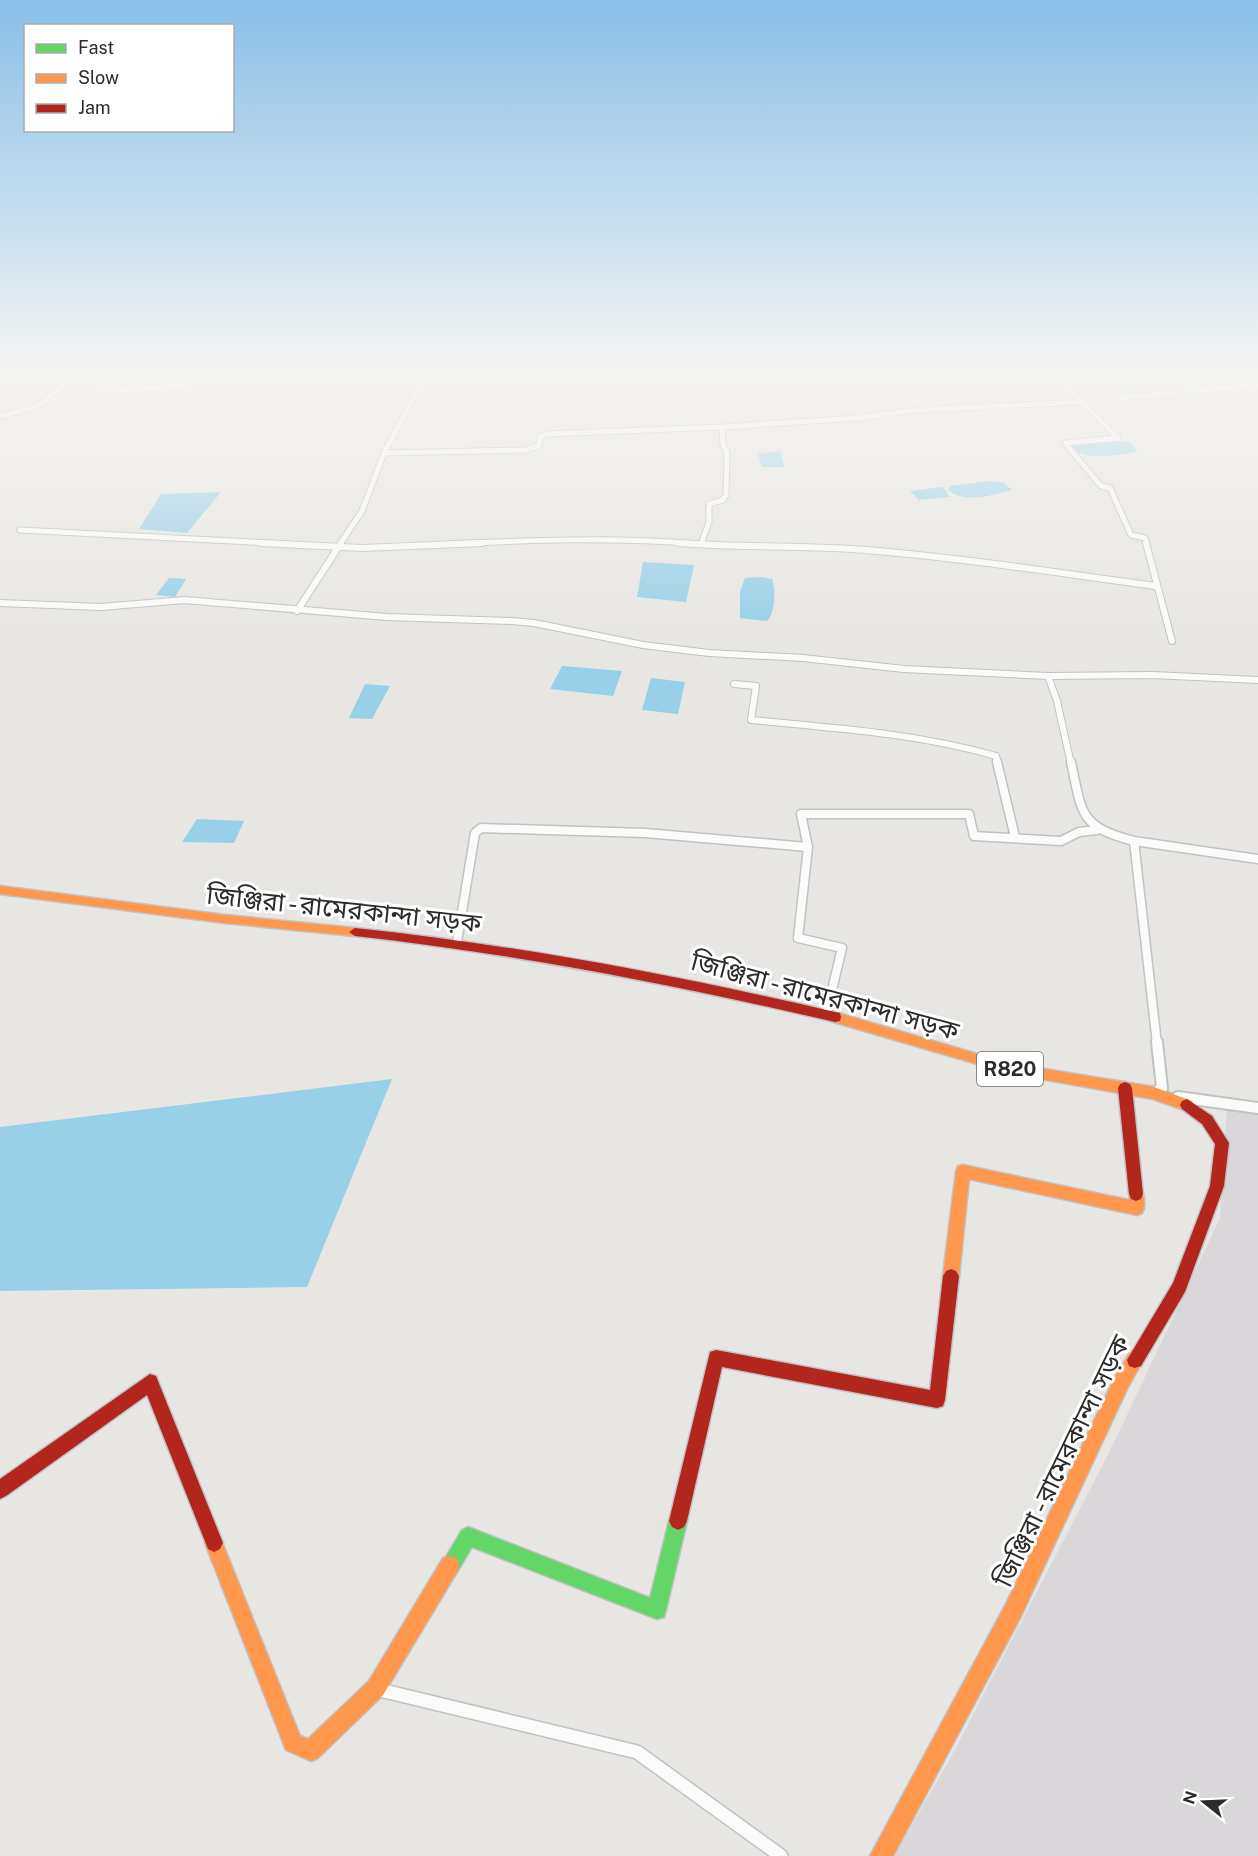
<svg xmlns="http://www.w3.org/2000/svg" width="1258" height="1856" font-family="'Public Sans','Noto Sans Bengali',sans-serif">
<rect width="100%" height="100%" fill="#e8e6e2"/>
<path fill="#d9d7d9" d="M1227 1107 1258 1114V1856H894L951 1757 1111 1449 1220 1218Z"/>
<path fill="#98d0e7" d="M1111 441 1130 442 1138 452C1119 454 1082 464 1070 445Z
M780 451 785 467H762L758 454Z
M988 481 1003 482 1012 490C993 495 964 504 948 490L950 486Z
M939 487 944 488 950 497 919 500 910 491Z
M221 492 187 533 139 529 161 494Z
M643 562 694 565 686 602 637 597Z
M761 577 772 579C776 590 775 613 767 621L740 618V591L745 578Z
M169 578 186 579 175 597 156 595Z
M562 666 622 671 613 696 550 689Z
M651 678 685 682 678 714 642 710Z
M365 684 390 686 372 719 349 718Z
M197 819 244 821 234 843 182 842Z
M392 1079 307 1287 0 1291V1127Z"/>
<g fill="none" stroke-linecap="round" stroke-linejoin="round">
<defs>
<path id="street-far4" d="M80 372 101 378 95 387 111 391 248 381 338 384 422 380
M1120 398 1258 385
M1082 402 1118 438 1065 443 1101 486 1110 488 1131 535 1145 538 1147 544
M0 416 36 407 81 371
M384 453 525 450 539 446 540 437 546 434 722 427 858 418 916 410 1082 402 1056 371
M20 530 289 544
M340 544 362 511 384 453 428 371
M448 544C532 540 614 537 698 544
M701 544 709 522V504L723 500 726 495 727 452 723 445 722 427"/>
<path id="street-far3" d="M261 543 362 548 482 543
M679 543C742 548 804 545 866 550 963 558 1059 573 1155 586
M1146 543 1172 641
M0 603 101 607 184 600 387 617 511 621 534 623 643 645 709 653 803 658 904 669 1048 676 1057 701 1071 764
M297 611 341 543
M1048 676 1153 675 1258 680
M734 684 756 686 751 720C834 728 916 733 996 756L998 764"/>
<path id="street-far2" d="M997 762 1015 837
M1071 762C1082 813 1079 827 1134 841L1157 1044
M1134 841 1258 859
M808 847 798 938 842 948 826 1015
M457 942 475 833 481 828 645 833 808 847 801 814H969L974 836 1061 841 1079 832 1097 830"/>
<path id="street-far1" d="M1157 1042 1162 1088 1154 1093H1157
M1178 1097 1258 1108"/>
<path id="street" d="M376 1689 637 1752 781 1856"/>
<path id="fast" d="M678 1512 684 1515 687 1521 666 1610 664 1617 657 1619 472 1547 457 1572 450 1574 443 1572 441 1565 462 1530 468 1527 650 1598 669 1521 672 1515Z"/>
<path id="slow" d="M0 886 225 915 355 928 361 932 355 936 225 923 0 894Z
M835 1012 1008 1063 1154 1087 1192 1101 1194 1105 1192 1109 1187 1111 1153 1099 1008 1073 830 1021 829 1017 830 1013Z
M963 1165 1129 1200 1131 1189 1136 1187 1141 1189C1144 1196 1146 1206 1142 1213L1137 1215 969 1179 959 1276 956 1281 951 1283 946 1281 943 1276 956 1171 958 1166Z
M1135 1352 1141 1354 1143 1360 1127 1389 1020 1618 893 1856H870L1006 1604 1115 1377 1129 1354Z
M214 1534 220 1537 300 1736 308 1739 369 1681 443 1558 450 1556 457 1558 459 1565 457 1572 383 1695 318 1758 311 1761 286 1750 205 1543 208 1537Z"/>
<path id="jam" d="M355 928C517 945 676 975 835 1012L840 1013 841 1017 840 1021 835 1022C676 985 517 954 355 936L349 932Z
M1125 1082 1130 1084 1132 1088 1143 1194 1141 1199 1136 1201 1131 1199 1129 1194 1118 1088 1120 1084Z
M1187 1099 1212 1116 1229 1143 1224 1186 1185 1292 1141 1366 1135 1368 1129 1366 1127 1360 1173 1283 1210 1186 1215 1144 1202 1124 1182 1109 1180 1105 1182 1101Z
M951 1269 956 1271 959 1276 945 1400 943 1406 937 1408 722 1367 687 1521 684 1527 678 1530 672 1527 669 1521 710 1352 716 1350 930 1390 943 1276 946 1271Z
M150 1374 156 1376 223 1543 220 1549 214 1552 208 1549 147 1395 6 1496 0 1499V1479Z"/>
</defs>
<use href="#street-far4" stroke="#c2c2c2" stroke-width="7"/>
<use href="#street-far3" stroke="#c2c2c2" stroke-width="8"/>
<use href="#street-far2" stroke="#c2c2c2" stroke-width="11"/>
<use href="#street-far1" stroke="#c2c2c2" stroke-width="14"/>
<use href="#street" stroke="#c2c2c2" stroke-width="16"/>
<use href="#fast" stroke="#c2c2c2" stroke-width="3"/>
<use href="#slow" stroke="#c2c2c2" stroke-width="3"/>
<use href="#jam" stroke="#c2c2c2" stroke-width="3"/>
<use href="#street-far4" stroke="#fcfbfb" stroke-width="5"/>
<use href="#street-far3" stroke="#fcfbfb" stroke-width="6"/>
<use href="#street-far2" stroke="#fcfbfb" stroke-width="8"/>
<use href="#street-far1" stroke="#fcfbfb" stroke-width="10"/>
<use href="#street" stroke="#fcfbfb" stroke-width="13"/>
<use href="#fast" fill="#63d668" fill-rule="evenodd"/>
<use href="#slow" fill="#ff974d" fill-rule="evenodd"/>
<use href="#jam" fill="#b3261e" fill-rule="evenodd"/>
</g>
<linearGradient id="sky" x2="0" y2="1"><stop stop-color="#88bfe8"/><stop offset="0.59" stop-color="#f5f4f2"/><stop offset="1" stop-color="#f5f4f2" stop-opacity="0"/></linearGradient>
<rect width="1258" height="631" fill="url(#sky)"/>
<g text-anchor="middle" stroke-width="6" stroke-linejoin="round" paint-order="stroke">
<rect fill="#fff" stroke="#6b6b6b" stroke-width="1.5" x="977" y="1052" width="66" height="34" rx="4.5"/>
<g font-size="20" font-weight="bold" fill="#2b2b2b">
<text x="1010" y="1076">R820</text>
</g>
<g font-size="26" fill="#2b2b2b" stroke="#fff">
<text transform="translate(344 909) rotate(6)" y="9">জিঞ্জিরা - রামেরকান্দা সড়ক</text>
<text transform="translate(825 996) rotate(15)" y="9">জিঞ্জিরা - রামেরকান্দা সড়ক</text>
<text transform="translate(1062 1461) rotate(-64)" y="9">জিঞ্জিরা - রামেরকান্দা সড়ক</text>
</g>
</g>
<rect x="24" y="24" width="210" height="108" fill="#ffffff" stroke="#aaaaaa" stroke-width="1.5"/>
<rect x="36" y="44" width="30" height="9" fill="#63d668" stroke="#aaaaaa" stroke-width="1.5"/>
<text x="78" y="54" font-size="18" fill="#2b2b2b">Fast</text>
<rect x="36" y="74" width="30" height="9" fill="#ff974d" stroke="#aaaaaa" stroke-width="1.5"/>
<text x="78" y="84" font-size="18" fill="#2b2b2b">Slow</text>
<rect x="36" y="104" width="30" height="9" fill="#b3261e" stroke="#aaaaaa" stroke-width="1.5"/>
<text x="78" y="114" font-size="18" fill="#2b2b2b">Jam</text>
<g transform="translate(1204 1802) rotate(288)" stroke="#ffffff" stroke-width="4.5" paint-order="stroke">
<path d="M0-4.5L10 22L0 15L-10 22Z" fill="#2b2b2b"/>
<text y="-9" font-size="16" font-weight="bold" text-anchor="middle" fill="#2b2b2b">N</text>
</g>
</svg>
